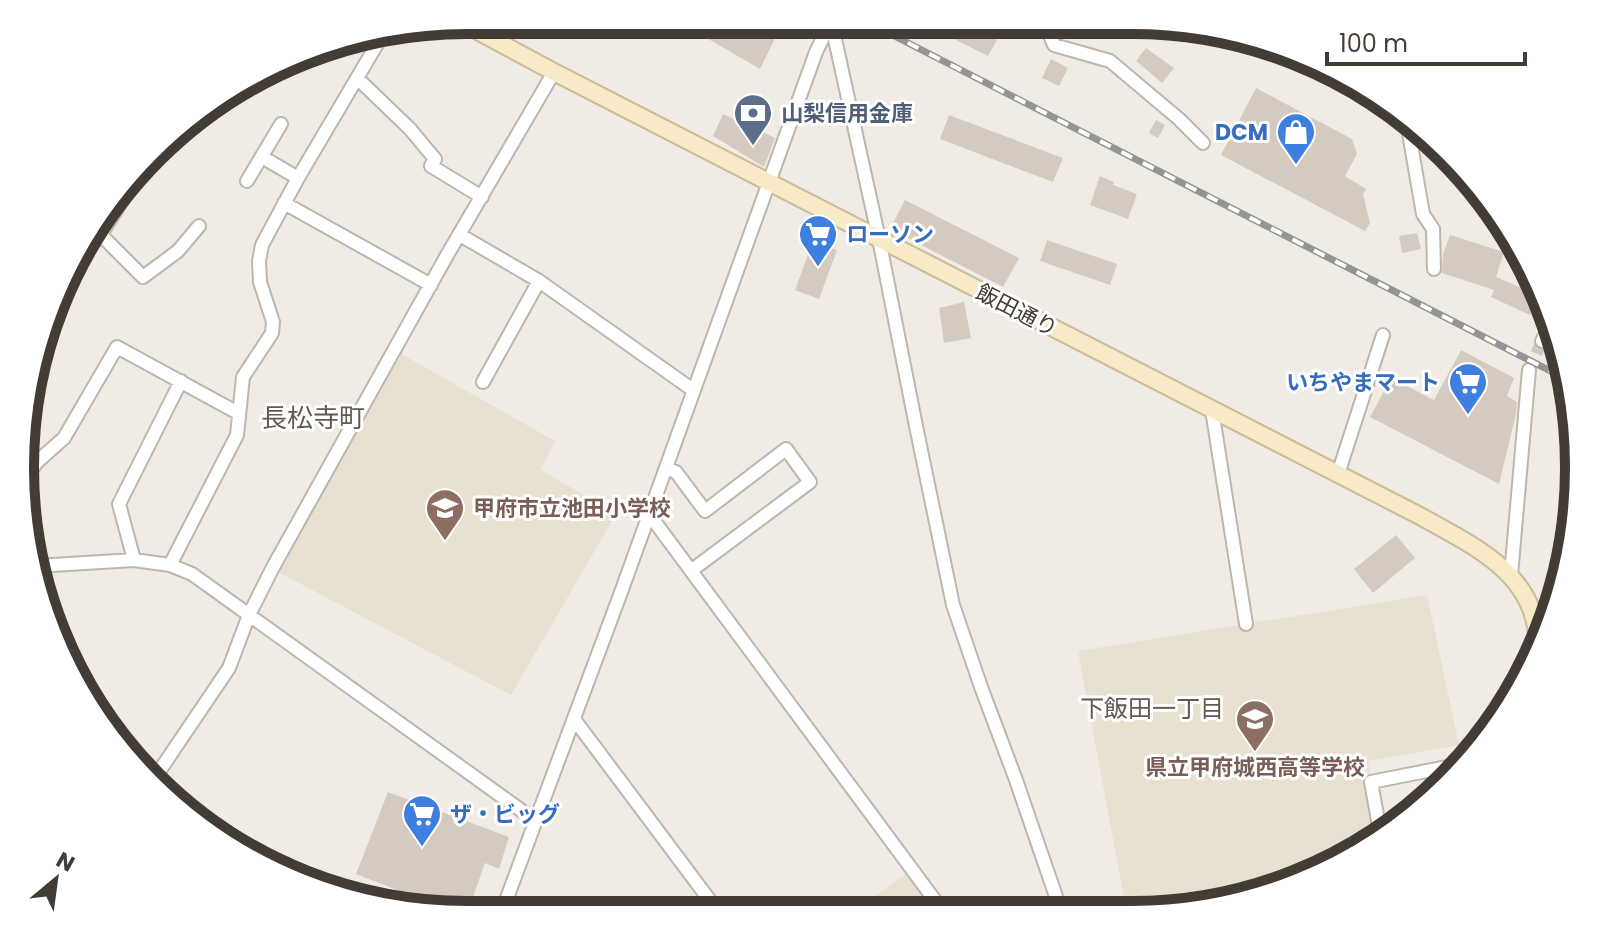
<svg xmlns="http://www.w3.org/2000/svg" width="1599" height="935" font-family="Poppins,'Noto Sans JP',sans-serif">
<rect width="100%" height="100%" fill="#f0ece5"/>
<path fill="#e8e0d0" d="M396 351 555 441 541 470 616 514 511 695 276 571Z
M1427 595 1459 745 1368 761 1381 836 1356 855 1275 891 1161 914H1127L1078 651Z
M913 869 945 914H850Z"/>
<path fill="#d4cabf" d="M705 20H784L760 69 698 33Z
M918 21H1001L993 38 997 40 988 56Z
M1146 48 1174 68 1162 83 1136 61Z
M1051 59 1068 68 1059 86 1042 78Z
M1256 88 1352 139 1357 154 1345 176 1366 189 1363 194 1370 223 1365 231 1221 155Z
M723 114 775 138 764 167 713 136Z
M949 115 1063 158 1053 182 940 139Z
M1156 120 1165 125 1158 138 1149 133Z
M1100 176 1114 182 1113 185 1137 194 1128 219 1090 205Z
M905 200 1019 258 1003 287 890 229Z
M1417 233 1421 249 1402 253 1399 236Z
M1450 235 1504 252 1496 277 1534 293 1537 299 1530 315 1491 297 1494 290 1442 273 1443 254Z
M1047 240 1117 264 1110 285 1040 261Z
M813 241 837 250 819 299 795 290Z
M964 302 971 338 944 343 939 308Z
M1461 350 1514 378 1507 396 1517 402 1516 414 1499 484 1370 417 1391 378 1434 400Z
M1396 535 1415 558 1373 593 1354 569Z
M388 792 509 837 499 869 485 863 467 914H459L356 874Z"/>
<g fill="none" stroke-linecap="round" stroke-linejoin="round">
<path stroke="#cdc9c2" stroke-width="12" stroke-dasharray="12 6" stroke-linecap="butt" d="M1529 370 1542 341"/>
<defs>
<path id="street" d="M831 21 879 239 916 426 953 605 981 687 1016 780 1062 914
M1044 21 1054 45 1110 61 1179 119 1203 143
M357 78 410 129 435 159 431 166 482 197
M1407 122 1423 214 1433 229 1434 269
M262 157 298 178
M247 181 281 124
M284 203 431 285
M101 235 143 277 178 251 199 226
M460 235 539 281 693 390
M84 243 98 239 142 169
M1542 341 1549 328
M483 382 539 281
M1212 410 1246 624
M666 468 676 472 705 511 786 449 810 482 692 570
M1338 474 1383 335
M22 483 37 462 64 438 117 347 238 413
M649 514 945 914
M134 560 119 504 181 381
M170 565 237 435 243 377 272 333 273 322 260 282 259 261 262 245 298 178 383 34
M36 566 134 560 170 565 192 574 536 821
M1511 575 1529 370
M574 719 720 914
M154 779 229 668 249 615 272 569 446 257 554 72
M1381 837 1371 782 1462 764
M501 914 620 595 816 52 831 21"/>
<path id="secondary" d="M459 21 554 72 1422 517C1471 545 1531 571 1537 634"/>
</defs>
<use href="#street" stroke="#beb6ac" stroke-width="16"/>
<use href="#secondary" stroke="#cbbb99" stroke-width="20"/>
<use href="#street" stroke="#fff" stroke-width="12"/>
<use href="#secondary" stroke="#f8e9c7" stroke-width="16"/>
<defs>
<path id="rail" d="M865 21 1570 381"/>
</defs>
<use href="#rail" stroke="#949494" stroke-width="7"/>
<use href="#rail" stroke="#fff" stroke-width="4" stroke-dasharray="12" stroke-linecap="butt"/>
</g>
<defs>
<symbol id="bank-pin" viewBox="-11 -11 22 30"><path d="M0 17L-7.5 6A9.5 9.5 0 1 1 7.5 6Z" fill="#5c6f8a" stroke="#fff"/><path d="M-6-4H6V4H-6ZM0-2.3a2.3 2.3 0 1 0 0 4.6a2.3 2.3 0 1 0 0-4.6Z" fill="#fff"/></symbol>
<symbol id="shop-pin" viewBox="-11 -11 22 30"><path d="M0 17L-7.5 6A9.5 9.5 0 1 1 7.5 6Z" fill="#3f7fe0" stroke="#fff"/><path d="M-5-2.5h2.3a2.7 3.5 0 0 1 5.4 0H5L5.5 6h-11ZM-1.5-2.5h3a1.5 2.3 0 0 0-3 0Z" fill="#fff"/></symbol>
<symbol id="supermarket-pin" viewBox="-11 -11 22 30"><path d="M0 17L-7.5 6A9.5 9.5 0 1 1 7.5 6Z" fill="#3f7fe0" stroke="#fff"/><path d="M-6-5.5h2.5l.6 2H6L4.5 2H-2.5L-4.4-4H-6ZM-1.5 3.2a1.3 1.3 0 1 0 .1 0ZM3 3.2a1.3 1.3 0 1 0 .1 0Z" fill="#fff"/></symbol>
<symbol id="school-pin" viewBox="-11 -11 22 30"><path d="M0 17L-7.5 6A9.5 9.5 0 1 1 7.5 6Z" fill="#8d6e63" stroke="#fff"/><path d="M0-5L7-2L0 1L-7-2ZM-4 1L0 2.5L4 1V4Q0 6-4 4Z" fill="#fff"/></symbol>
</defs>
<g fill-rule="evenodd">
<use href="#bank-pin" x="731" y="91" width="44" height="60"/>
<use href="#shop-pin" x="1274" y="110" width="44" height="60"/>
<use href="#supermarket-pin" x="796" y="212" width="44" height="60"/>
<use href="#supermarket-pin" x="1446" y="360" width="44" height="60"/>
<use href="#school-pin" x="423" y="486" width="44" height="60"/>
<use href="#school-pin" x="1233" y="697" width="44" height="60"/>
<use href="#supermarket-pin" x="400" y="792" width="44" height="60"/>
</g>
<g text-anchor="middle" stroke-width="6" stroke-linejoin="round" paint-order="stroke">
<g font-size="22" font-weight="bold" fill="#4e5e75" stroke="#fff" text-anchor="start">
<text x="781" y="121">山梨信用金庫</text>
</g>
<g font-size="22" font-weight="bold" fill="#366cbe" stroke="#fff" text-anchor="end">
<text x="1268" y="140">DCM</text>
<text x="846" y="242" text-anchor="start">ローソン</text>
<text x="1440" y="390">いちやまマート</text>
<text x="450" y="822" text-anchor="start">ザ・ビッグ</text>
</g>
<g font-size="22" fill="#423c35" stroke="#fff">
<text transform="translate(1017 310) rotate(27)" y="8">飯田通り</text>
</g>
<g font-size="22" font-weight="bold" fill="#785e54" stroke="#fff" text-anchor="start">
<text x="473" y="516">甲府市立池田小学校</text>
<text x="1255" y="775" text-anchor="middle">県立甲府城西高等学校</text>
</g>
<g font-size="24" fill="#64594e" stroke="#fff">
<text x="1152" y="717">下飯田一丁目</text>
</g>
<g font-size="26" fill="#64594e" stroke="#fff">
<text x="313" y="427">長松寺町</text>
</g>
</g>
<path d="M0 0H1599V935H0ZM467 34H1132A433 433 0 0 1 1565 467V468A433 433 0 0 1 1132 901H467A433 433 0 0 1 34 468V467A433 433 0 0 1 467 34Z" fill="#fff" fill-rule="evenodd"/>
<path fill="none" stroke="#423c35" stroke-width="10" d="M467 34H1132A433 433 0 0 1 1565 467V468A433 433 0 0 1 1132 901H467A433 433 0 0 1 34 468V467A433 433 0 0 1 467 34Z"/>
<g transform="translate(56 879) rotate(29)" stroke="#ffffff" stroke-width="6" paint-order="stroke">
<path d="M0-6L14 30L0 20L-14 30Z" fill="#423c35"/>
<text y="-12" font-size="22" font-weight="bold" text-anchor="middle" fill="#423c35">N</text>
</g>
<path d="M1327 52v12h198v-12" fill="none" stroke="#423c35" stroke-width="4"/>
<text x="1339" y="52" font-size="24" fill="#423c35" stroke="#ffffff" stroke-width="6" paint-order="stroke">100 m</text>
</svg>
